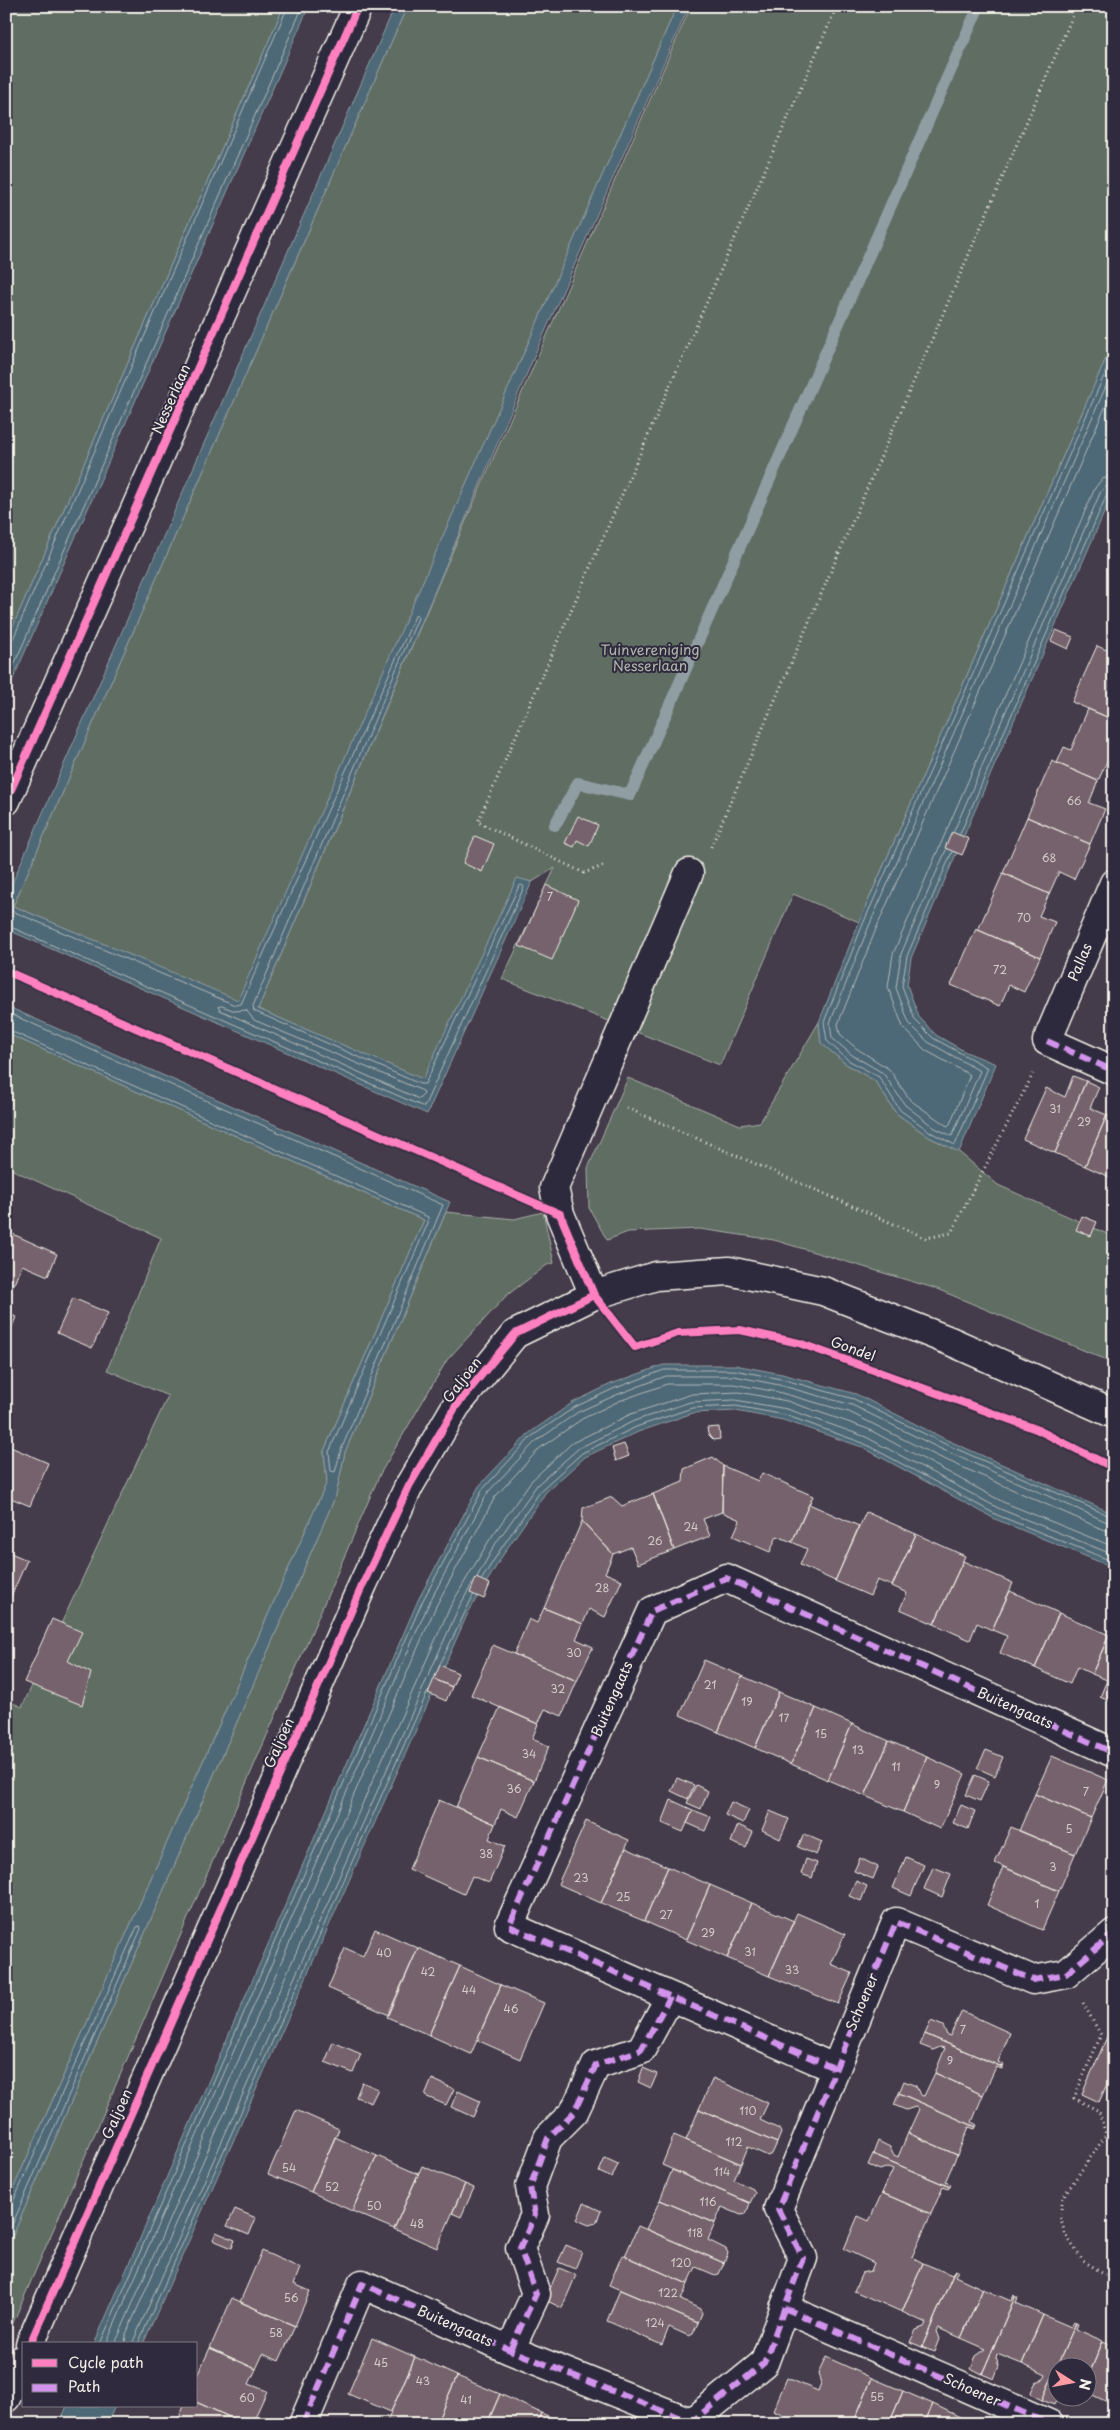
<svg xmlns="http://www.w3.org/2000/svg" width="1120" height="2430" font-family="'Playpen Sans',sans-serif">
<rect width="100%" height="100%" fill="#443b4b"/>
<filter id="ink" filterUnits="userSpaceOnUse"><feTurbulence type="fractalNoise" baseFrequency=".02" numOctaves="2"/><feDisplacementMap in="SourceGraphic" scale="10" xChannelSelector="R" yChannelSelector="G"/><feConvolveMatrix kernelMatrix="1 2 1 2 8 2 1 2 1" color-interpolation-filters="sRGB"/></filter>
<g filter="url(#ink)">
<path fill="#5f6d63" stroke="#aaafa6" d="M6 6H284L6 642Z
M407 6H677L238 1001 13 906Z
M691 6H1114V340L859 922 793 894 720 1065 502 979 555 868 532 882 517 879 423 1080 258 1009 443 573Z
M819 1022 821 1043 846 1064 875 1081 896 1113 929 1137 959 1152 998 1185 1114 1237V1363L937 1289 774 1240 700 1229 628 1232 607 1240 589 1208 588 1168 628 1078 740 1125 760 1122Z
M6 1033 424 1220 324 1451 327 1482 6 2205V1700L22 1707 168 1396 107 1370 161 1238 6 1167Z
M446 1212 514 1219 543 1212 554 1263 547 1265 506 1296 447 1360 380 1474 6 2339V2251L336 1495 345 1452Z"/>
<path fill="#4e6776" stroke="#909ea4" d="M284 6H309L6 695V642Z
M395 6H407L13 906 238 1000 677 6H689L536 352 258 1009 423 1079 517 878 532 882 427 1114 6 929V897Z
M1114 340V490L911 958 907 985 919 1017 936 1035 966 1052 996 1064 959 1152 929 1137 896 1113 875 1081 846 1064 821 1043 819 1022 859 922Z
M6 1006 450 1202 345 1452 336 1495 6 2251V2205L327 1482 324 1451 424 1220 6 1033Z
M663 1365H735L782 1374 856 1394 945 1439 1114 1514V1568L995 1519 862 1447 783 1420 736 1411 693 1413 638 1432 585 1457 546 1492 506 1550 468 1613 143 2344H94L419 1598 479 1486 528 1434 572 1403 611 1384Z
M67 2406H115L107 2424H59Z"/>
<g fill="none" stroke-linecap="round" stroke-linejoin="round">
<path stroke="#b2baba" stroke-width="1" d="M1114 387 876 929 838 1024 840 1034 856 1048 889 1069 910 1100 947 1126 950 1124 970 1075 925 1050 903 1027 888 987 893 954 1095 488 1102 479 1114 476
M6 642 13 639 288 6
M6 683 303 6
M954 831 1101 491 1106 486 1114 484
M960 834 1107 494 1114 490
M946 850 901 954 896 988 909 1023 928 1042 980 1071 952 1136 935 1128 905 1105 883 1073 852 1055 832 1038 830 1023 869 926 1114 368
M952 852 907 956 902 986 915 1020 933 1038 988 1068 955 1145 932 1133 900 1110 879 1077 848 1060 827 1041 824 1022 863 924 1114 353
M6 897 10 899 9 906 12 911 235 1005 241 1004 416 614 418 618 253 1006 254 1011 420 1084H425L519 886 522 885 524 887 424 1107 6 925
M222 1006 235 1011 246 1010 254 1020 423 1091 424 1094 419 1099 220 1010 218 1007Z
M6 1012 443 1205 341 1450 335 1472 331 1471 329 1452 428 1223V1217L6 1029
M477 1577 496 1543 537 1485 579 1448 634 1421 690 1402 735 1400 787 1409 866 1437 1000 1509 1114 1555
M482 1579 502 1547 542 1489 582 1453 636 1427 692 1408 736 1406 785 1415 863 1443 997 1515 1114 1562
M440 1664 473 1596
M6 2205 13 2202 137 1927 140 1926 141 1929 6 2239
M100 2344 423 1600 483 1489 531 1437 575 1407 613 1389 664 1370H734L781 1379 854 1399 943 1443 1114 1518
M106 2344 429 1603 488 1492 535 1442 578 1412 616 1395 666 1376H734L779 1385 852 1405 941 1449 1114 1525
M115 2344 436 1606 495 1497 540 1448 582 1419 619 1401 667 1384H733L778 1392 849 1412 937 1456 1104 1530 1114 1532
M125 2344 126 2334 451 1605 490 1539 531 1481 572 1443 631 1414 692 1394 739 1392 787 1401 868 1429 1003 1502 1114 1547
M132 2344 458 1609 472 1584
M138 2344 427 1693"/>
<path stroke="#909ea4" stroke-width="12" d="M555 825 578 783 630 795 979 6"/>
</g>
<path fill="#76626c" stroke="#f4f1e8" d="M1056 630 1073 637 1068 649 1051 641Z
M1097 646 1114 653V720L1072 702Z
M1088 709 1114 720V762L1108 759 1098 781 1057 763 1064 747 1071 750Z
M1052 761 1098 781 1089 803 1105 809 1090 844 1027 817Z
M578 816 598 825 589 846 577 840 574 847 565 843Z
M1027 817 1090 844 1074 879 1059 872 1049 894 1003 873Z
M952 832 969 839 962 855 945 848Z
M475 836 494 844 482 872 463 863Z
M1003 873 1049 894 1039 916 1055 922 1040 957 978 930Z
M546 885 578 900 552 960 519 946Z
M976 929 1040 957 1024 992 1009 985 1000 1006 951 985Z
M1073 1076 1086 1081 1055 1153 1023 1139 1046 1088 1065 1097Z
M1086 1081 1099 1087 1090 1108 1107 1115 1085 1166 1055 1153Z
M1107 1115 1114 1118V1179L1085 1166Z
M1114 1181V1198L1108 1195Z
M6 1197 10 1206 7 1215 10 1216 6 1226Z
M1082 1216 1097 1222 1091 1236 1076 1230Z
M6 1231 57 1254 48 1276 22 1265 14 1284 6 1281Z
M73 1298 108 1313 92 1348 57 1333Z
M6 1313 16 1317 6 1342Z
M719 1427 720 1439 714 1440 708 1434 707 1428Z
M624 1444 629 1456 616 1461 612 1448Z
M6 1445 48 1463 30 1506 6 1496Z
M713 1457 723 1466 722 1512 703 1519 710 1536 674 1550 653 1494 683 1482 684 1469Z
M723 1466 758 1481 762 1473 813 1496 792 1542 777 1536 770 1552 733 1536 740 1520 722 1512Z
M653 1494 674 1550 638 1564 631 1547 613 1554 582 1521 583 1508 612 1497 622 1506Z
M809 1504 859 1526 835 1581 800 1565 807 1549 792 1542Z
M866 1512 916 1534 892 1586 877 1580 870 1596 835 1581Z
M582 1521 613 1554 605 1573 622 1580 605 1617 589 1609 583 1624 544 1608Z
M916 1534 965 1556 934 1624 900 1609 907 1593 892 1586Z
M6 1551 27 1560 6 1608Z
M963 1561 1013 1583 992 1630 977 1623 970 1640 934 1624Z
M476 1578 490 1584 484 1599 470 1593Z
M1010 1591 1059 1613 1035 1668 1000 1653 1007 1636 992 1630Z
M544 1608 583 1624 576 1639 593 1647 577 1681 514 1654 529 1619 537 1623Z
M1059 1613 1109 1635 1092 1674 1077 1667 1070 1684 1035 1668Z
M52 1619 82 1632 68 1661 91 1673 82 1705 24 1682Z
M1109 1635 1114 1637V1703L1100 1697 1107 1680 1092 1674Z
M493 1645 577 1681 562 1716 545 1709 538 1724 471 1695Z
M704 1660 742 1676 718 1732 680 1715Z
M440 1665 458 1673 452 1687 434 1679Z
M742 1676 779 1692 755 1748 718 1732Z
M434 1679 452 1687 446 1701 428 1693Z
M779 1692 816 1708 791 1764 755 1748Z
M500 1707 538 1724 532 1739 549 1746 534 1781 478 1757Z
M816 1708 852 1724 828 1780 791 1764Z
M852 1724 889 1741 865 1796 828 1780Z
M889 1741 927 1757 903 1812 865 1796Z
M986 1750 1003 1757 995 1776 977 1768Z
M1052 1756 1108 1780 1091 1818 1035 1794Z
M478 1757 534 1781 518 1817 501 1809 495 1824 456 1807Z
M927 1757 965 1774 940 1829 903 1812Z
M975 1775 989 1781 980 1801 966 1795Z
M677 1778 694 1785 688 1799 671 1791Z
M696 1785 708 1791 701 1809 687 1803Z
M1035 1794 1091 1818 1075 1854 1019 1831Z
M439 1800 495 1824 489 1839 505 1846 489 1883 472 1876 464 1894 409 1869Z
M671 1800 693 1810 683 1832 662 1823Z
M731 1802 749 1810 743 1823 725 1815Z
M961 1805 975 1811 968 1829 953 1823Z
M693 1810 711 1817 705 1831 687 1823Z
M770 1811 789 1819 780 1839 762 1830Z
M586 1821 629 1840 601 1903 558 1884Z
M738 1825 753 1832 746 1848 731 1842Z
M1011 1827 1075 1854 1059 1891 995 1863Z
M804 1834 822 1842 816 1855 798 1847Z
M626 1848 668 1867 644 1921 601 1903Z
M906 1857 924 1865 911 1896 893 1888Z
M860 1858 878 1867 873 1879 854 1871Z
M806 1859 817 1863 812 1878 801 1874Z
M668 1867 710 1885 686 1940 644 1921Z
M933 1867 951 1874 942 1897 924 1889Z
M1003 1867 1059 1891 1042 1930 987 1905Z
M856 1881 867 1886 861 1901 849 1896Z
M710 1885 752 1903 727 1958 686 1940Z
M752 1903 794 1921 769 1976 727 1958Z
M797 1913 845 1934 831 1964 852 1973 838 2004 769 1976Z
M375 1929 418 1948 389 2015 328 1988 345 1948 363 1956Z
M418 1948 460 1966 429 2035 387 2017Z
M460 1966 501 1985 471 2054 429 2035Z
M501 1985 544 2003 520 2059 477 2040Z
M962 2011 1010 2033 998 2062 1004 2065 1002 2067 925 2034 931 2021 943 2026 947 2035 950 2036Z
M1114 2021V2068L1099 2102 1082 2094Z
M925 2034 1002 2067V2069L996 2067 983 2095 935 2073 945 2048 940 2047 933 2050 920 2045Z
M333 2042 361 2054 353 2073 325 2062Z
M643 2068 657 2074 651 2088 638 2082Z
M935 2073 983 2095 972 2122 977 2125 976 2127 899 2093 904 2081 916 2086 920 2095 924 2096Z
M713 2078 768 2103 760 2120 779 2129 781 2133 777 2143 699 2109Z
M432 2079 454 2089 446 2105 425 2096Z
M362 2082 378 2089 371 2103 356 2097Z
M458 2091 480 2101 473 2117 451 2107Z
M899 2093 976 2127 975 2129 969 2127 957 2155 908 2133 919 2109 915 2107 906 2110 894 2105Z
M699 2109 777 2143 772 2154 768 2156 748 2147 741 2164 686 2140Z
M296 2110 339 2129 311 2192 268 2174Z
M908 2133 957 2155 945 2182 951 2184 950 2187 873 2154 878 2141 890 2147 894 2155 898 2157Z
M674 2135 741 2164 734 2180 753 2189 755 2193 750 2203 662 2165Z
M335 2137 377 2156 352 2211 311 2192Z
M873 2154 950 2187 948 2189 943 2187 931 2214 882 2193 893 2169 888 2167 880 2170 868 2165Z
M377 2156 418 2174 394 2229 352 2211Z
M605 2158 618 2164 612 2178 599 2172Z
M422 2166 465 2184 437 2248 394 2229Z
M672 2170 750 2203 746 2214 741 2215 722 2207 715 2223 660 2200Z
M465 2184 474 2188 461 2217 452 2213Z
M882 2193 931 2214 912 2257 923 2263 902 2312 854 2291 862 2273 871 2271 874 2263 844 2249 858 2216 869 2221Z
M660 2200 715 2223 708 2240 726 2249 728 2253 724 2263 646 2229Z
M584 2203 601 2211 596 2223 589 2225 577 2220Z
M235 2209 256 2218 249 2235 227 2226Z
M638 2226 724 2263 719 2274 715 2275 696 2267 688 2284 625 2256Z
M216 2232 235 2240 232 2248 213 2240Z
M566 2245 582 2252 575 2269 558 2262Z
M262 2251 300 2268 294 2284 310 2291 295 2326 240 2302Z
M622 2255 688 2284 681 2300 700 2309 702 2313 698 2323 609 2285Z
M923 2263 952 2275 955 2270 922 2347 910 2342 916 2330 924 2327 926 2323 902 2312Z
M559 2268 576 2275 562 2308 545 2300Z
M955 2270 958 2271 955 2276 983 2289 961 2338 938 2328 936 2331 939 2339 934 2352 922 2347Z
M983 2289 1011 2301 1014 2295 1015 2297 982 2374 971 2368 976 2356 986 2349 961 2338Z
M620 2290 698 2323 693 2334 689 2336 669 2327 662 2345 607 2321Z
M1015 2297H1018L1016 2303 1043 2315 1022 2364 997 2354 996 2358 999 2366 994 2379 982 2374Z
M232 2298 295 2326 279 2361 263 2354 256 2369 210 2348Z
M1043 2315 1071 2327 1074 2322 1076 2323 1042 2400 1030 2394 1036 2382 1044 2379 1046 2375 1022 2364Z
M1076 2323 1078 2324 1076 2329 1103 2341 1088 2377V2368H1058V2397L1054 2405 1042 2400Z
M372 2338 415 2357 391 2412 348 2394Z
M1103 2341 1114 2346V2405L1088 2393V2377Z
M210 2348 256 2369 249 2384 267 2391 252 2424H245L196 2402V2378Z
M415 2357 457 2376 436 2424H394L387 2421Z
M826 2357 872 2378 853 2424H781L784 2416 773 2411 787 2378 818 2391 821 2383 818 2374Z
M457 2376 500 2394 487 2424H436Z
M872 2378 903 2391 889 2424H853Z
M903 2391 933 2404 924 2424H889Z
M500 2394 541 2413 536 2424H487Z
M196 2402 245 2424H177L184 2406H196Z
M933 2404 962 2418 960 2424H924Z
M541 2413 567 2424H536Z
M962 2418 976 2424H960Z"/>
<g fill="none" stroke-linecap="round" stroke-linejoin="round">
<defs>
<path id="minor" d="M6 801 358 6
M1114 883 1047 1041 1114 1071
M594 1295 560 1214 554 1188 689 873
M834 2068 509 1926 652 1611 726 1578 1114 1753
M784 2308 1049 2424
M30 2344 363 1584 409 1486 456 1406 515 1334 594 1295 656 1276 729 1271 823 1291 950 1341 1114 1414
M510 2350 536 2294 520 2248 535 2215 530 2187 548 2138 574 2112 596 2065 641 2050 670 1997
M6 2398 24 2358
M303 2424 362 2284 510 2350 690 2422
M689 2424 764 2363 803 2258 778 2209 896 1922 1033 1980 1066 1974 1114 1933"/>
</defs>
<use href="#minor" stroke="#f4f1e8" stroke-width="31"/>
<path stroke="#f4f1e8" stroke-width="3" stroke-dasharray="1 4" stroke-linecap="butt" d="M711 847 1077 6
M603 866 584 873 478 822 837 6
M627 1108 926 1238 951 1233 1033 1074
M1083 2003 1101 2035 1074 2098 1099 2111 1106 2135 1063 2197 1060 2216 1065 2234 1083 2261 1114 2279"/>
<use href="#minor" stroke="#2f2a3d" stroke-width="28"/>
<path stroke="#d193ec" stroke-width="6" stroke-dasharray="12 6" stroke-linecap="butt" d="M1047 1041 1114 1071
M834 2068 509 1926 652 1611 726 1578 1114 1753
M784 2308 1049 2424
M510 2350 536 2294 520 2248 535 2215 530 2187 548 2138 574 2112 596 2065 641 2050 670 1997
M303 2424 362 2284 510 2350 690 2422
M689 2424 764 2363 803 2258 778 2209 896 1922 1033 1980 1066 1974 1114 1933"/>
<defs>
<path id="cycleway" d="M6 801 358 6
M6 971 560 1214 594 1295 635 1347 678 1333 740 1330 799 1343 1036 1429 1114 1468
M30 2344 363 1584 409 1486 456 1406 515 1334 594 1295"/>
</defs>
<use href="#cycleway" stroke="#2f2a3d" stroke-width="11"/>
<use href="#cycleway" stroke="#ff80c0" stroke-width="8"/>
</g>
</g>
<g text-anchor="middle" stroke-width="4" stroke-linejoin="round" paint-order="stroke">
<g font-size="11" fill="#d4cdc9">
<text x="1074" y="805">66</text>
<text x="1049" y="862">68</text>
<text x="550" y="901">7</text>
<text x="1024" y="922">70</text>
<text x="1000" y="974">72</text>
<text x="1055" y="1113">31</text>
<text x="1084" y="1126">29</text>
<text x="691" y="1531">24</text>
<text x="655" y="1545">26</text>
<text x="602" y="1592">28</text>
<text x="574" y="1657">30</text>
<text x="710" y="1689">21</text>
<text x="558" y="1693">32</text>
<text x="747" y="1706">19</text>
<text x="784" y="1722">17</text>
<text x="821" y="1738">15</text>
<text x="858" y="1754">13</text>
<text x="529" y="1758">34</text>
<text x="896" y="1771">11</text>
<text x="937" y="1789">9</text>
<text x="514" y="1793">36</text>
<text x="1086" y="1796">7</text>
<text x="1069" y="1833">5</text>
<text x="486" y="1858">38</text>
<text x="1053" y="1871">3</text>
<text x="581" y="1882">23</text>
<text x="623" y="1901">25</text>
<text x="1037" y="1908">1</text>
<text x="666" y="1919">27</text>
<text x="708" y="1937">29</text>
<text x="750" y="1956">31</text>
<text x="384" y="1957">40</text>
<text x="792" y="1974">33</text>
<text x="428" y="1976">42</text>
<text x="469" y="1994">44</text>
<text x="511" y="2013">46</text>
<text x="963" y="2034">7</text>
<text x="950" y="2065">9</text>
<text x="748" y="2115">110</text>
<text x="734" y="2146">112</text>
<text x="289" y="2172">54</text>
<text x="722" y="2176">114</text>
<text x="332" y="2191">52</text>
<text x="708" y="2206">116</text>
<text x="374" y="2210">50</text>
<text x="417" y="2228">48</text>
<text x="695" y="2237">118</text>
<text x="681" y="2267">120</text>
<text x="668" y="2297">122</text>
<text x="291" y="2302">56</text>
<text x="655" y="2327">124</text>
<text x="276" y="2337">58</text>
<text x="381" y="2367">45</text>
<text x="423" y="2385">43</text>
<text x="877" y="2401">55</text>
<text x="247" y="2402">60</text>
<text x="466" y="2404">41</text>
</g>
<g font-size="14" fill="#f4f1e8" stroke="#2f2a3d">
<text transform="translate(171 399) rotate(-66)" y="5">Nesserlaan</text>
<text transform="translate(1080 962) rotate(-67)" y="5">Pallas</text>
<text transform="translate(853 1349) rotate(20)" y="5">Gondel</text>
<text transform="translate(462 1380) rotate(-52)" y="5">Galjoen</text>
<text transform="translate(612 1699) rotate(-66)" y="5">Buitengaats</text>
<text transform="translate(1015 1708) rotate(24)" y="5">Buitengaats</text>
<text transform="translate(279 1743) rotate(-66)" y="5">Galjoen</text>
<text transform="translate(862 2002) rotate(-67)" y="5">Schoener</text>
<text transform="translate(117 2114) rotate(-66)" y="5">Galjoen</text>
<text transform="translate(455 2326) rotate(24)" y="5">Buitengaats</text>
<text transform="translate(972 2390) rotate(24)" y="5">Schoener</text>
</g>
<g font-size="14" fill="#b1b6ac" stroke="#2f2a3d">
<text x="650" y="655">Tuinvereniging<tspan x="650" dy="16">Nesserlaan</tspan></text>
</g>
</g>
<rect width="1120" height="2430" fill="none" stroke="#2f2a3d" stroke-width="25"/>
<rect x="12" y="12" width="1095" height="2405" fill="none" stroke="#f4f1e8" stroke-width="2" filter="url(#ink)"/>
<rect x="22" y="2342" width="175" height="65" fill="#2f2a3d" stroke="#7e7a81"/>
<rect x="32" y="2359" width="25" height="8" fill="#ff80c0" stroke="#7e7a81"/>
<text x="68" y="2368" font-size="15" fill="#f4f1e8">Cycle path</text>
<rect x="32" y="2384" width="25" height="8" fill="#d193ec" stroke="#7e7a81"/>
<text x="68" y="2392" font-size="15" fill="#f4f1e8">Path</text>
<g transform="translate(1072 2382) rotate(101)"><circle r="24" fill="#2f2a3d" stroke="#7e7a81"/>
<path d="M0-4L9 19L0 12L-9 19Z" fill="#ff9aa2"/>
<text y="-8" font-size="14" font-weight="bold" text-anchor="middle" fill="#f4f1e8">N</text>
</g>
</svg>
